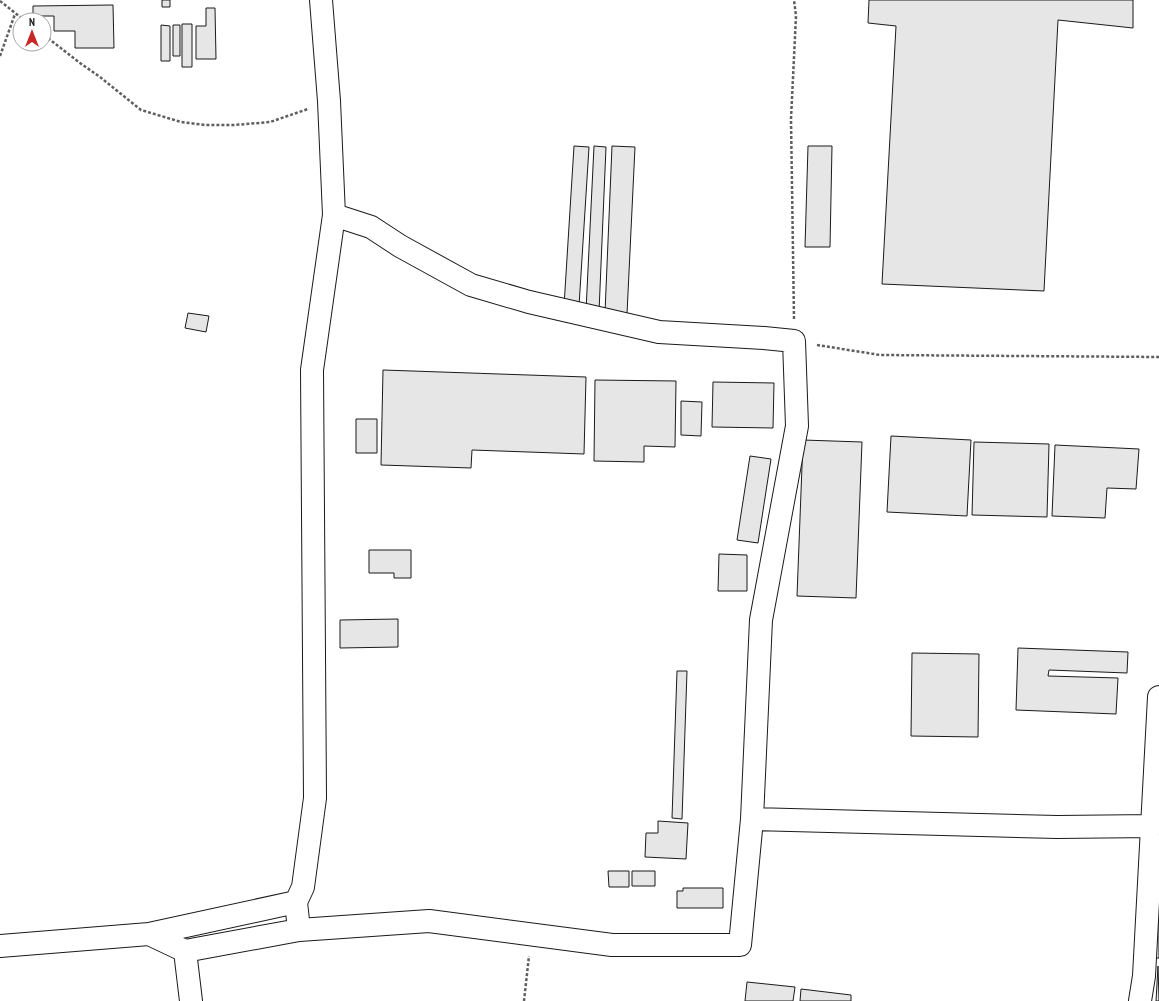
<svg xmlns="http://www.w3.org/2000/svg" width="1159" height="1001" font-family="'PT Sans Narrow',sans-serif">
<rect width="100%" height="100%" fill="#fff"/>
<path fill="#e6e6e6" stroke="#1a1a1a" d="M162 0H170V7H162Z
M869 0H1133V28L1058 20 1044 291 882 284 896 26 868 23Z
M113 5 114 48H75V31H54V16H33V6Z
M206 8H215L216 59H196V26H206Z
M182 24H192V67H182Z
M161 25 170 26V61H161Z
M173 25H180V56H173Z
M574 146 589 147 579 306H564Z
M594 146 606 147 599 312 586 311Z
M612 146 635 147 627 314 605 313Z
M808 146H832L830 247H805Z
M188 313 209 316 206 332 185 328Z
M383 370 586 377 584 454 472 450 471 468 381 465Z
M595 380 676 381 675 447 644 446V462L594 461Z
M713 382 774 383 773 428 712 427Z
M681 401 702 402 701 436 681 435Z
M356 419H377V453H356Z
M891 436 971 440 967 516 887 512Z
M803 440 862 442 856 598 797 596Z
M974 442 1049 444 1047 517 972 515Z
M1055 445 1139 449 1136 489 1107 488 1105 518 1052 516Z
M750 456 771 459 758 543 737 540Z
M369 550H411V578H394V573H369Z
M719 554 747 555V591H718Z
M398 619V647L340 648V620Z
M1018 648 1128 652 1127 673 1049 670 1048 676 1118 678 1116 714 1016 710Z
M912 653 979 654 978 737 911 736Z
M677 671H687L682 819 672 818Z
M658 821 688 823 686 859 645 857 646 833H658Z
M608 871H629V887H609Z
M632 871H655V886H632Z
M683 888H723V908H677V891H683Z
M1159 891V958H1155Z
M1158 966 1159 1001H1156Z
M747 982 795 987 793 1001H745Z
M801 989 851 995V1001H800Z"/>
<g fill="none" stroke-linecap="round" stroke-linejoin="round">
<defs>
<path id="minor" d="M752 819 1057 827 1152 826
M299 930 296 902 303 887 315 798 312 370 334 215 329 101 321 0
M149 934 296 902
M0 946 149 934 185 951 299 930 429 921 612 945H740L752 819 761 620 797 426 794 341 764 338 659 332 529 302 471 285 400 246 371 227 334 215
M185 951 191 1001
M1140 1001 1144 976 1159 697"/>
</defs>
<use href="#minor" stroke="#1a1a1a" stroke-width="24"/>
<path stroke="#5f5f5f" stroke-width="2.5" stroke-dasharray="3 2" stroke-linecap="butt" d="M0 1 24 20
M44 35 80 63 100 77 141 110 181 122 205 125H234L270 122 308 109
M0 56 15 14
M794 319 791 119 796 16 794 0
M817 345 880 355 1159 357
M524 1001 529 956"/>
<use href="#minor" stroke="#fff" stroke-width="22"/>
</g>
<g transform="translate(32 32)"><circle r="19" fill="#ffffff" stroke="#a3a3a3"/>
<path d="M0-3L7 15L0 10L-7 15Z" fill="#c62828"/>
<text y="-6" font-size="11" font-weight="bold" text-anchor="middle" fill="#1a1a1a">N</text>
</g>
</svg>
